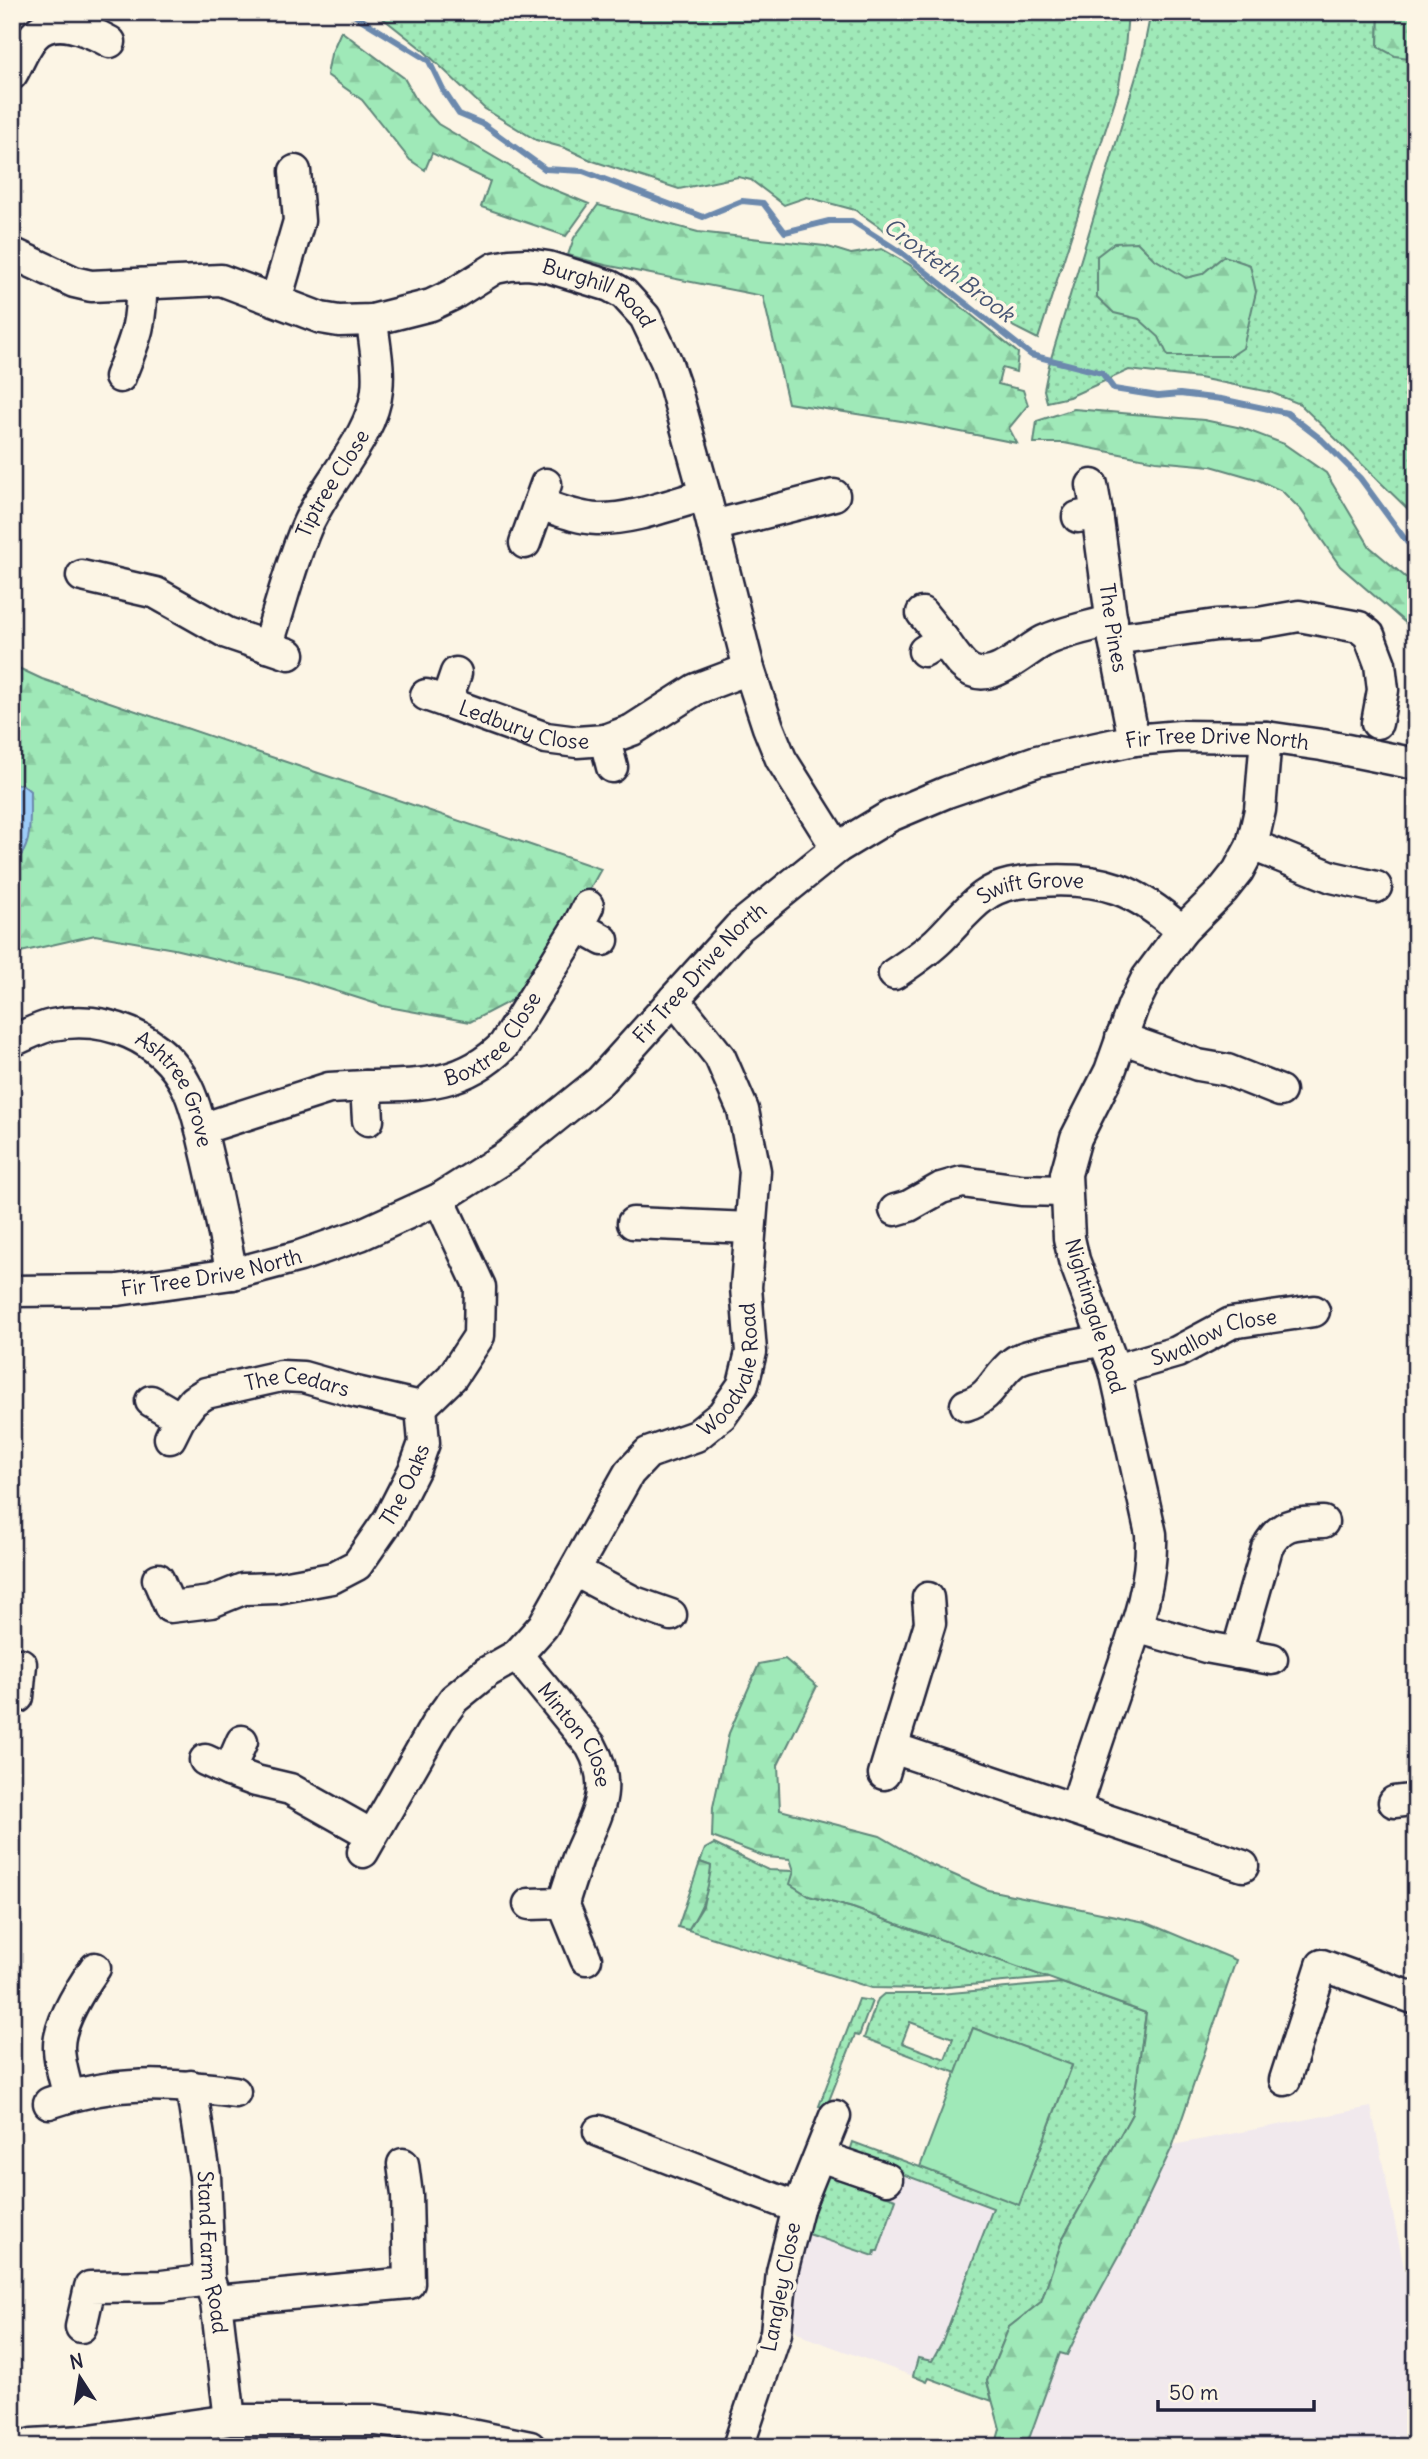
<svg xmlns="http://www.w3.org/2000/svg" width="1428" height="2459" font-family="Delius,sans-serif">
<defs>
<pattern id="grass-dots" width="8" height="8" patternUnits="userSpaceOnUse" patternTransform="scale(1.75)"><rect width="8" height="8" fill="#9fe9b8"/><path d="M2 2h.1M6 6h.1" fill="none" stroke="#89c89f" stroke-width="1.8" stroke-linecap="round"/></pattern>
<pattern id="forest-firs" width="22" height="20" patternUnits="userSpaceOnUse" patternTransform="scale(1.75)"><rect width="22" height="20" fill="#9fe9b8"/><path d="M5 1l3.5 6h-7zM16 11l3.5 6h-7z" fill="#89c89f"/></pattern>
</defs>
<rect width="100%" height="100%" fill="#fcf5e5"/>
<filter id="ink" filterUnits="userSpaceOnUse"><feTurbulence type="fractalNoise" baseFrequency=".0143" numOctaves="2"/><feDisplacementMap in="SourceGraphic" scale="14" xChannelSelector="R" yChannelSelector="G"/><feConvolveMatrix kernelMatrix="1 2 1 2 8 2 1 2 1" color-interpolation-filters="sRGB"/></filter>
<g filter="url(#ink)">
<path fill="#f1e9ed" d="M1371 2107 1416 2326V2447H1026L1060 2352 1067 2355 1085 2318 1130 2236 1173 2145Z
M843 2152 993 2208 942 2343 932 2361 918 2358 913 2376 805 2337 795 2330 789 2320 793 2254Z"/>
<path fill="url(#grass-dots)" stroke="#60867a" stroke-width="2" fill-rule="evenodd" d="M375 12H1128L1125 49 1118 91 1038 339 1014 327 930 262 855 210 807 197 784 205 751 180 738 177 679 189 593 161 565 148 536 140 485 109 423 50Z
M1151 12H1379L1378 47 1416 59V517L1300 404 1270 392 1199 378 1129 370 1069 397 1047 402 1044 390 1049 365 1142 57Z
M714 1844 768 1870 794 1871 809 1896 853 1908 1049 1978 925 1989 872 1988 688 1930 703 1906 711 1866 700 1862 705 1849Z
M1062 1983 1146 2013 1132 2114 1063 2238 1041 2302 1009 2327 987 2381 992 2401 929 2378 927 2382 913 2376 918 2358 932 2361 942 2343 993 2208 849 2154 853 2142 1019 2204 1072 2066 973 2028 956 2073 864 2038 878 1999 884 1994H940ZM910 2022 953 2038 945 2059 902 2043Z
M859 1999 872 2001 859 2036 855 2035 826 2108 819 2106Z
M830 2171 876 2182 873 2191 896 2199 878 2251H875L874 2256 802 2232 822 2178Z"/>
<path fill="url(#forest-firs)" stroke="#60867a" stroke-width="2" d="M1379 12H1416V59L1395 56 1378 47Z
M341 31 404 78 417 101 438 124 538 183 589 204 566 236 481 207 490 181 432 153 425 170 410 160 362 100 327 75 331 54Z
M598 205 698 232 825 246 851 254 882 249 910 265 1018 353 1016 372 1002 368 998 384 1023 390 1028 405 1009 428 1017 443 920 424 788 403 763 296 605 265 568 255 574 238Z
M1137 242 1153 258 1186 278 1202 274 1224 256 1250 265 1256 292 1243 348 1231 356H1168L1159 337 1139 319 1114 313 1097 297V256L1114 243Z
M1074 409 1204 420 1242 428 1284 444 1326 473 1370 547 1416 586V632L1340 566 1301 510 1282 491 1256 479 1211 466 1156 461 1064 443H1034L1037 421Z
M12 665 42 679C229 741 414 807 601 869L535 988 470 1022 383 1006 295 978 174 949 95 935 12 954V863L19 860 22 784 12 785Z
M785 1659 817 1686 778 1765 780 1810 880 1836 927 1863 988 1890 1145 1922 1236 1960 1173 2145 1130 2236 1085 2318 1067 2355 1060 2353 1026 2447H995L1000 2429 987 2381 1009 2327 1041 2302 1063 2238 1132 2114 1146 2013 853 1908 809 1896 790 1884 794 1871 790 1859 766 1857 712 1837 713 1807 729 1733 759 1664Z
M700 1862 711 1866C708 1894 703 1906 688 1930L678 1927Z"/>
<path fill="#9fe9b8" stroke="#60867a" stroke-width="2" d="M973 2028 1072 2065 1019 2205 920 2167Z"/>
<path fill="#9dcdf9" stroke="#6c89ad" stroke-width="2" d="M22 784 30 791C29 814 35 851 12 863V785Z"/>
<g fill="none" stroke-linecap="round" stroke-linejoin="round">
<path stroke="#6c89ad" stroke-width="6" d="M349 12 429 61 443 90 459 114 483 124 545 169 583 171 703 217 742 201 763 203 785 232 829 221H852L902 253 1031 355 1102 373 1114 389 1158 396 1180 394 1221 399 1287 413 1322 440 1360 478 1407 542 1416 548"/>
<defs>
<g id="minor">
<path d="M12 74C19 62 24 47 34 36 54 14 88 30 110 42"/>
<path id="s1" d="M12 253 74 282 91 286 221 280 321 318 339 321 372 320 431 305 452 295 495 268 510 265 527 264 548 267 610 286 624 294 645 317 666 361 675 387 705 495 749 669 768 727 781 759 837 848"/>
<path d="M276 300 299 221 295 171"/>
<path d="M120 377C135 339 142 326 141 284"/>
<path d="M539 504C558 510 577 518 597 519 631 520 672 504 705 495"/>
<path id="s2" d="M1097 513 1114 639 1134 740"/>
<path d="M1078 517 1097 513 1092 485"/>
<path d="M713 526 834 495"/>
<path d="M525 543 546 484"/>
<path d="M82 576 156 593 227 633 289 654"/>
<path d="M922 613 943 639 924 651"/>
<path d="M943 639C949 647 955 657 963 665 988 690 1022 652 1044 641 1065 631 1090 627 1112 620"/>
<path d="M1114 639 1216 625 1259 623 1299 616 1359 627 1369 635 1380 664 1383 690 1377 723"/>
<path id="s3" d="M267 647C280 608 290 566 306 528 324 484 373 437 377 390 380 367 374 343 372 320"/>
<path d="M426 695 446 702 456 673"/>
<path id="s4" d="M446 702 546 738 577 742 605 740"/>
<path d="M612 767 605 740 632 730 696 689 749 669"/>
<path d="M1252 845 1332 877 1376 887"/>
<path d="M588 906 578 926 603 940"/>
<path id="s5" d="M894 974C909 964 924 954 937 942 953 927 966 909 984 896 1000 884 1020 882 1040 881 1104 877 1135 889 1182 931"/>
<path d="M1121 1038 1198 1065 1227 1070 1280 1091"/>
<path id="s6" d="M12 1041C25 1036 38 1028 52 1025 105 1014 162 1037 187 1087 198 1110 202 1135 208 1159 217 1197 224 1235 232 1274"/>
<path id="s7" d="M366 1086C420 1085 464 1086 504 1045L578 926"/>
<path d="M201 1129 329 1088 366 1086 368 1120"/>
<path d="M895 1210 909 1206 941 1188 962 1182 1021 1190 1065 1191"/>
<path d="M633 1223 750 1228"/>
<path id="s8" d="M12 1291 118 1290 232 1274 300 1256 360 1235 439 1199 507 1156 600 1081 739 927 837 848 890 816 947 792 1037 761 1134 740 1180 736 1266 737 1322 745 1416 764"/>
<path id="s9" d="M1115 1370 1177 1352 1231 1323 1314 1311"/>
<path d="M151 1401 180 1418 170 1438"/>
<path d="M966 1405C994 1396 994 1377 1014 1362 1025 1353 1086 1344 1104 1340"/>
<path d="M421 1407 452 1377 479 1336 480 1287 439 1199"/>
<path id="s10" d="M180 1418 193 1401 206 1393 281 1376 303 1377 352 1391 421 1407"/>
<path d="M575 1571 634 1602 671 1615"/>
<path id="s11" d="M158 1579 170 1607 211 1602 243 1589 277 1588 332 1578 357 1565 389 1519 415 1468 424 1443 421 1407"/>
<path d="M1136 1627 1206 1647 1272 1659"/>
<path d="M1237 1653 1267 1548C1281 1521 1297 1523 1323 1522"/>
<path id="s12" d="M517 1655 591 1746C615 1789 596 1815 579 1855 573 1871 568 1887 563 1903L586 1959"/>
<path d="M18 1697 21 1664"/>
<path d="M893 1748 1243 1866"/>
<path d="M205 1760 229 1771 242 1741"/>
<path d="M229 1771 256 1781 290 1789 372 1835"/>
<path d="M884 1774 930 1623 928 1598"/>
<path d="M1394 1802 1411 1800 1416 1803"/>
<path d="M1075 1809C1089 1766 1103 1724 1118 1681 1134 1633 1153 1586 1151 1534L1115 1370 1074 1260 1069 1238 1066 1174 1076 1138 1110 1071 1133 1006 1147 978 1182 931 1223 890 1238 871 1252 845 1260 810 1266 737"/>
<path id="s13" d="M363 1852 438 1721 454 1699 487 1672 517 1655 543 1626 629 1473 648 1453 696 1436 722 1415 743 1385 751 1352 746 1287 755 1171 743 1110 720 1057 674 999"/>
<path d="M529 1904 563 1903"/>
<path d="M1285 2080 1322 1965 1416 1999"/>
<path id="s14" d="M191 2086 205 2175 209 2280 216 2301 230 2420"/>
<path d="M69 2096C65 2081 59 2063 59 2047 59 2023 81 1988 95 1968"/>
<path d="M49 2103C114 2080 169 2083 235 2092"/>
<path d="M599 2131 798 2208 782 2272 776 2333 738 2447"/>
<path d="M820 2156 887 2179"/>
<path d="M798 2208 835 2116"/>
<path d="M216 2301 409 2283 407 2195 403 2164"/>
<path d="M81 2327 90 2287 162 2286 209 2280"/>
<path d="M22 2447 32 2444 83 2441 230 2420H376L446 2430 530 2447"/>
</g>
</defs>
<use href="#minor" stroke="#22223b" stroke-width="35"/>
<use href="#minor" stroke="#fcf5e5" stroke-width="30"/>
</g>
</g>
<g text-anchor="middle" stroke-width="7" stroke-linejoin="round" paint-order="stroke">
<g font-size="21" fill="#22223b" stroke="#fcf5e5">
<text dy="7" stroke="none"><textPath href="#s1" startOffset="621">Burghill Road</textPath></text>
<text dy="7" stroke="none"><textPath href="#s3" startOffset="177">Tiptree Close</textPath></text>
<text dy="7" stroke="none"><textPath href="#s2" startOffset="116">The Pines</textPath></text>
<text dy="7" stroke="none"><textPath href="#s4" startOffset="82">Ledbury Close</textPath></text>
<text dy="7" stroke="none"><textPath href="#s8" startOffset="1377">Fir Tree Drive North</textPath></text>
<text dy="7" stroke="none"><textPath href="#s5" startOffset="168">Swift Grove</textPath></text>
<text dy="7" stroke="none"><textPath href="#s8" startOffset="789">Fir Tree Drive North</textPath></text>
<text dy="7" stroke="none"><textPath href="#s7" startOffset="144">Boxtree Close</textPath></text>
<text dy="7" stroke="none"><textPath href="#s6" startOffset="198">Ashtree Grove</textPath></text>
<text dy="7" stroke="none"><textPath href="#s8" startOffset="201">Fir Tree Drive North</textPath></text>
<text transform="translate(1095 1316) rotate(73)" y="7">Nightingale Road</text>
<text dy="7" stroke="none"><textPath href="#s9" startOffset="105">Swallow Close</textPath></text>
<text dy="7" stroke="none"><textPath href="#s13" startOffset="628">Woodvale Road</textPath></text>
<text dy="7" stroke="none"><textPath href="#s10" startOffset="130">The Cedars</textPath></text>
<text dy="7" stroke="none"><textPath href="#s11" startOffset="318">The Oaks</textPath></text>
<text dy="7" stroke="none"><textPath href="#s12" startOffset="100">Minton Close</textPath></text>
<text dy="7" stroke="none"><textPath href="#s14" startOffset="168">Stand Farm Road</textPath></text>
<text transform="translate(781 2287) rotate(-79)" y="7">Langley Close</text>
</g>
<g font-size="23" font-style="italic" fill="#475574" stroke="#fcf5e5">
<text transform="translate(949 270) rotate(37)" y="8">Croxteth Brook</text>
</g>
</g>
<rect width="1428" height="2459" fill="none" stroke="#fcf5e5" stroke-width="42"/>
<rect x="21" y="21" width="1386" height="2417" fill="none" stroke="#22223b" stroke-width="2.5" filter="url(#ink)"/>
<g transform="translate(80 2378) rotate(348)" stroke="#fcf5e5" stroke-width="5" paint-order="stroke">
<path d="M0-5L12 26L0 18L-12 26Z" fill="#22223b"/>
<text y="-10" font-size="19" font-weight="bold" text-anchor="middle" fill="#22223b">N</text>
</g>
<path d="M1158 2400v10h156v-10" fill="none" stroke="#22223b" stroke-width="3.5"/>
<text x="1169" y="2400" font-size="21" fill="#22223b" stroke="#fcf5e5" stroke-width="5" paint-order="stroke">50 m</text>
</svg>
